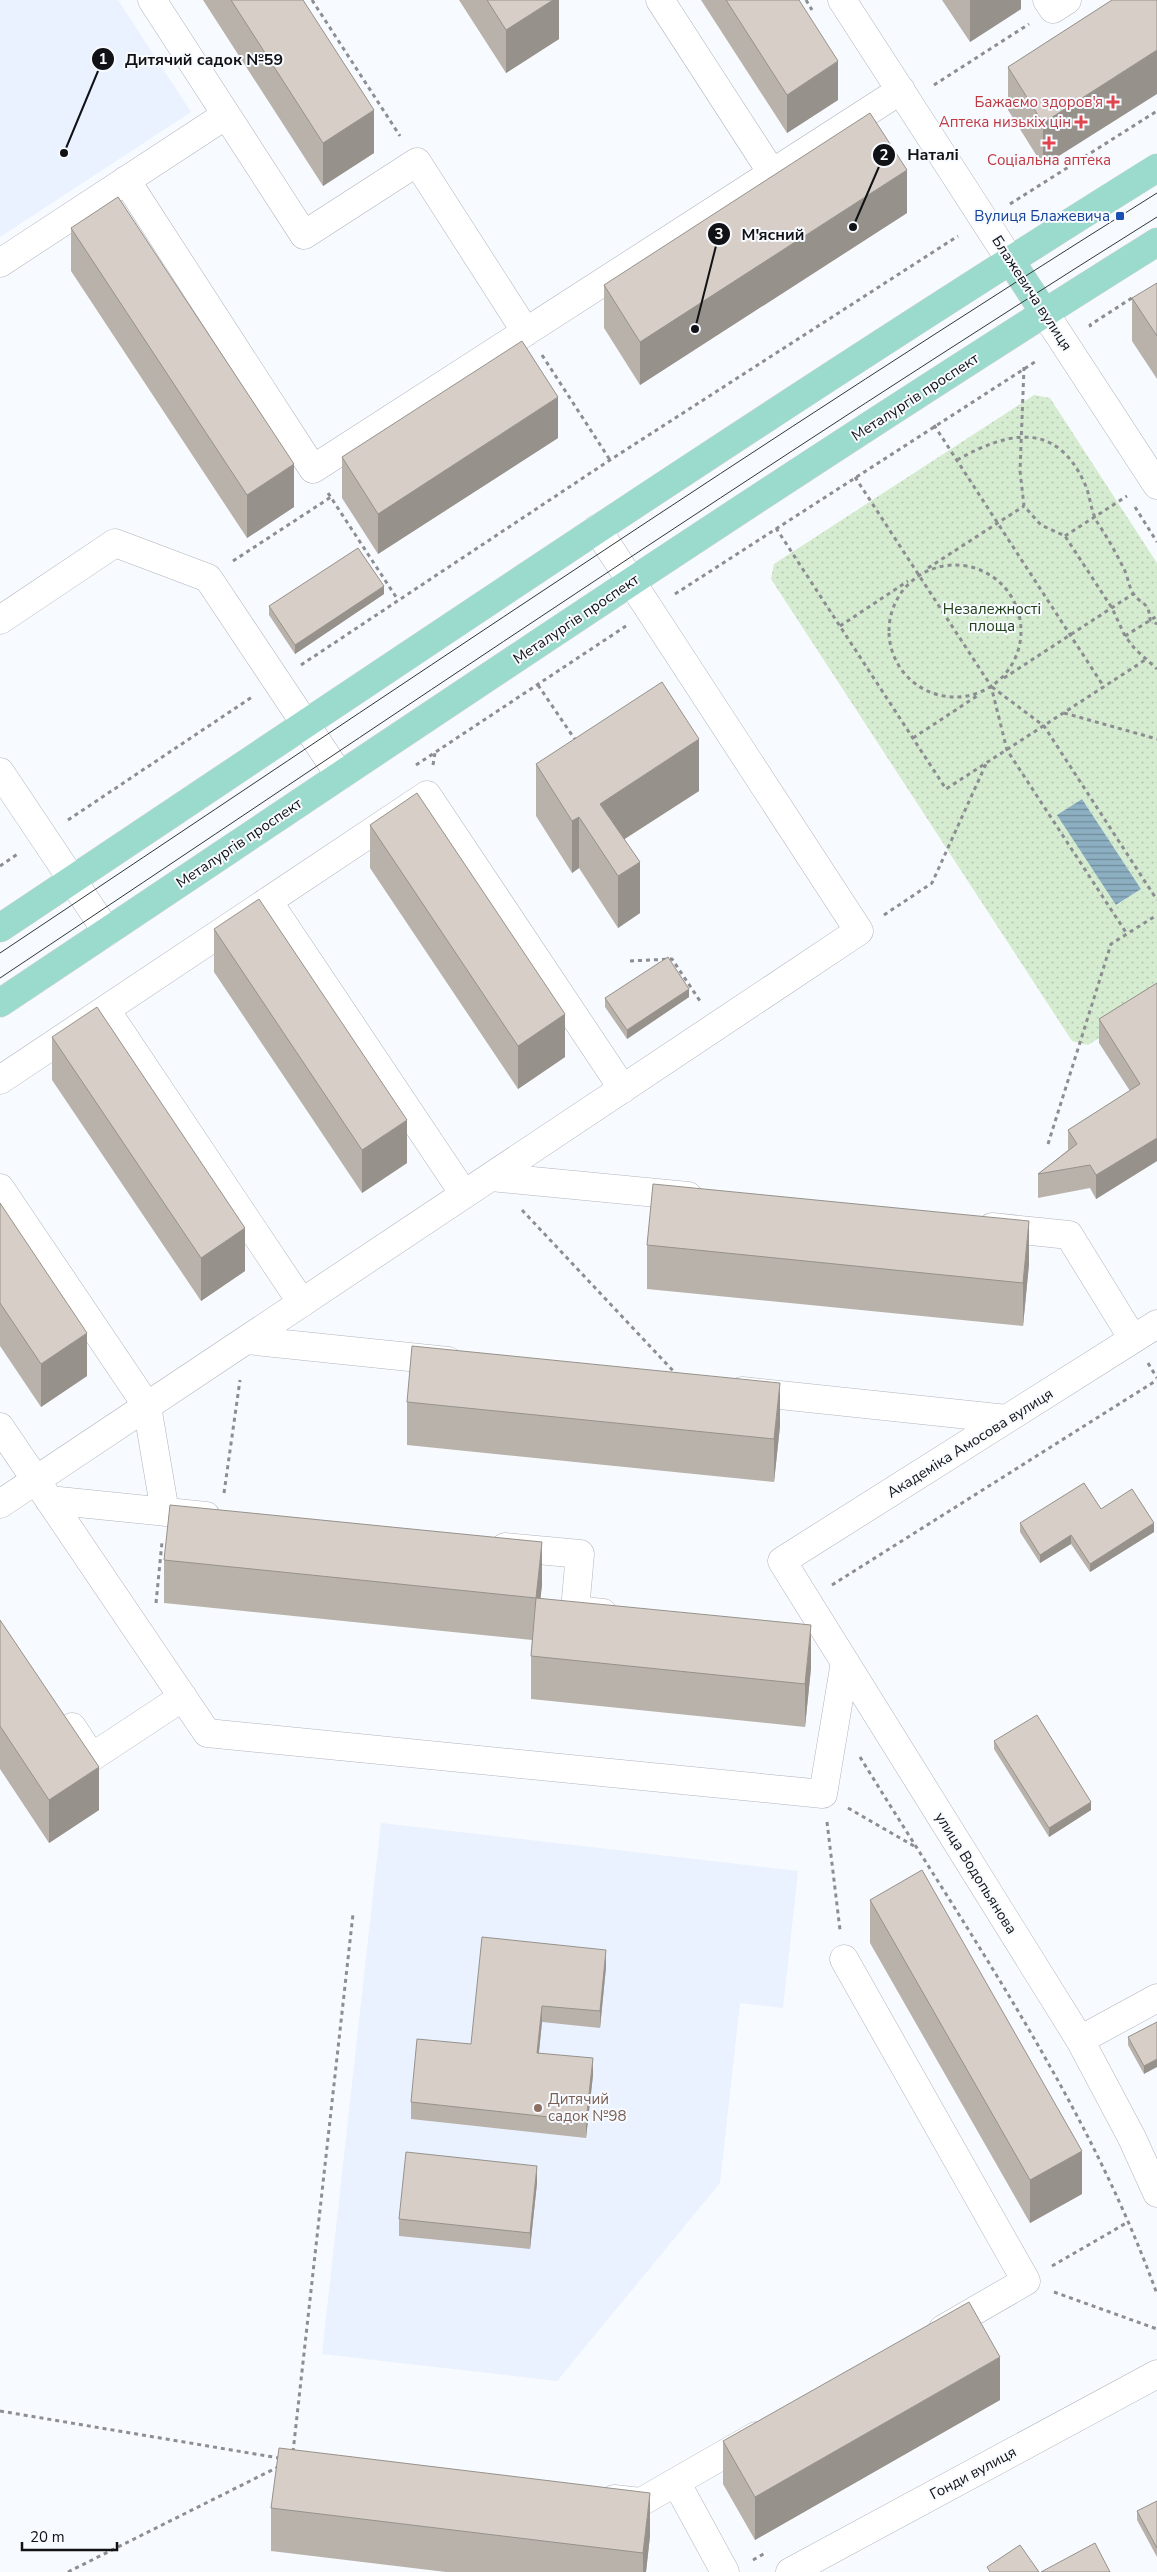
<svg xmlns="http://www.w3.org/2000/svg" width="1157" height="2572" font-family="'Nunito Sans',sans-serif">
<defs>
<pattern id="park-dots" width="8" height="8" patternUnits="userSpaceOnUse" patternTransform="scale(1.25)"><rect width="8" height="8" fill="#d6ecd1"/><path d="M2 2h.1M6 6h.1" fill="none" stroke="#b7c9b3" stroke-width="1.8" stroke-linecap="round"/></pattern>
<pattern id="water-rules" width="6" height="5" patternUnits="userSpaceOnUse" patternTransform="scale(1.25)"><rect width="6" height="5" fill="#8cafc1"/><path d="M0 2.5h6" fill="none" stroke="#718d9c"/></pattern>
</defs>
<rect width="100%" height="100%" fill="#f7fafe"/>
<path fill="#eaf2ff" d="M0 0H118L191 112 0 237Z
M381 1823 798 1871 783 2008 740 2003 720 2183 557 2381 322 2354Z"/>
<path fill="url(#park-dots)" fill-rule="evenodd" d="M1034 395 1050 398 1157 563V1002L1088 1045 1072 1041 771 579 774 564ZM1082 799 1141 889 1117 905 1058 815Z"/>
<path fill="url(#water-rules)" d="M1082 799 1141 889 1116 905 1057 815Z"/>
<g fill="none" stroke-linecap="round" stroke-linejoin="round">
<defs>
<path id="minor" d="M152 0 304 235 417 162 526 332
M660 0 772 173
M842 0 1010 260
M1047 0 1053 9 1067 0
M126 180 313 469 901 90
M0 263 226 115
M1044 312 1157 485
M0 620 115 543 208 578 340 776
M0 772 107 932
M268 901 464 1194
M106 1010 302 1303
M0 1080 427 795 623 1089
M491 1177 688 1196
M0 1188 147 1406 165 1512
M992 1227 1069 1235 1133 1339
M1157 1324 782 1561 1080 2040 1132 2138 1157 2193
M246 1340 448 1361
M742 1391 1007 1419
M0 1427 207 1733 823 1794 845 1662
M49 1500 206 1516
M0 1504 859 931 597 529
M505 1547 580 1554 575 1610 603 1613
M72 1727 92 1757 183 1697
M844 1959 1026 2281 943 2329
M1080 2040 1157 1998
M676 2482 725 2572
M614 2499 641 2502 756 2436
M790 2572 1157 2374"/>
<path id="major" d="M1010 260 1044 312
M0 928C384 672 766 412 1157 168
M0 1003C384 747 766 487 1157 242"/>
</defs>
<use href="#minor" stroke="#b0b5be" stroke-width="29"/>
<use href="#major" stroke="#d4d4d5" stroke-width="29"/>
<path stroke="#8c8e92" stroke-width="3" stroke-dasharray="4 4" stroke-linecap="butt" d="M312 0 400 136
M806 0 812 10
M934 85 1029 24
M1010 204 1157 111
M1091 327 1090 325 1135 296
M542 355 610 460
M1024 367 1020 471 1024 506 1041 525 1065 536 1112 608 1125 636 1135 649 1157 669
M934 425 1104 687
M957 460C1007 432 1055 420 1084 482 1091 496 1090 512 1099 525 1109 540 1117 555 1125 571 1128 578 1129 587 1133 593 1140 605 1149 600 1150 620L1157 624
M855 477 991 686 1007 750 1127 934
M328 493 398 600
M1135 507 1157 542
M776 528 946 789 1145 660
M1065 536 1127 496
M233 561 331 497
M889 631a66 66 0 1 1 132 0a66 66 0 1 1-132 0Z
M928 568 1024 506
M675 594 1038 360
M840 626 908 581
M1125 636 1157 616
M301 665 610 460 958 236
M1004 678 1133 594
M538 685 576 741
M992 687 1044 726 1157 900
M1064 713 1157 739
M913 738 980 694
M416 765 626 626
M433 765 435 753
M68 820 252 697
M0 866 19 853
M884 915 932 883 986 764
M630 961 672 959 700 1001
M1048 1144 1111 944 1157 915
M522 1210 677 1375
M1148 1363 1157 1378
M224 1493 240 1380
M832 1585 1157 1380
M156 1603 162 1542
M860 1757C967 1931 1087 2101 1157 2294
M848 1808 914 1846
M827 1822 840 1930
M1052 2266 1128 2222
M1054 2292 1157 2329
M0 2411 279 2458
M293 2452 353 1914
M753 2560 767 2552
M68 2572 278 2467"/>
<use href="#minor" stroke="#fff" stroke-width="28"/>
<use href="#major" stroke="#9bdbce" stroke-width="28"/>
<path stroke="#34373a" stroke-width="1" d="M0 953C384 697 766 438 1157 193
M0 978C384 722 766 462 1157 217"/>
</g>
<path fill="#b9b2ab" d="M203 0H303L374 153 323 186Z
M459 0H559V39L506 73Z
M701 0H799L838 100 787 133Z
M942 0H1021V9L970 42Z
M1112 0 1043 166 1008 110V67Z
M907 213 640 385 604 328V285Z
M71 228 294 507 247 538 71 271Z
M1157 283V379L1132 341V298Z
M558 438 378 554 342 498V457Z
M384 594 295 654 269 615V606Z
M536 764 699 791 624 839 640 913 618 928 579 868 572 873 536 816Z
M370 825 565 1057 518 1089 370 868Z
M214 929 407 1163 362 1193 214 972Z
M1157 983V1161L1096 1199 1090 1188 1038 1198V1174L1068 1150V1130L1130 1091 1099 1043V1019Z
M689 997 627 1039 605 1007V998Z
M52 1037 245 1271 201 1301 52 1080Z
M0 1203 87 1376 41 1407 0 1346Z
M647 1245 1029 1264 1023 1326 647 1289Z
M407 1402 780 1426 774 1482 407 1445Z
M1101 1509 1154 1532 1090 1572 1071 1544 1040 1563 1020 1532V1523Z
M164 1560 542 1585 540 1598 811 1668 805 1727 531 1699V1656L532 1640 164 1603Z
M0 1620 99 1810 49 1843 0 1769Z
M994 1741 1091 1810 1049 1837 994 1749Z
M870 1900 1082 2194 1030 2223 870 1943Z
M606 1967 600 2028 542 2022 539 2053 593 2075 586 2138 411 2119V2102L471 2044Z
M1157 2022 1144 2074 1128 2045V2037Z
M537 2183 530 2249 399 2236V2219Z
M1000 2400 755 2540 723 2484V2441Z
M1157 2501V2557L1137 2520V2511Z
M271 2508 650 2536 646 2572H446L271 2551Z"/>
<path fill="#96918b" d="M553 0H559V39L506 73V30Z
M970 0H1021V9L970 42Z
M1157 50V94L1043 166V123Z
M838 61V100L787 133V95Z
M374 110V153L323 186V143Z
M907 170V213L640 385V342Z
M558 397V438L378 554V514Z
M294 464V507L247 538V495Z
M384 586V594L295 654V645Z
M699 739V791L603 853 600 804Z
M579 817V868L572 873V821Z
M640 862V913L618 928V876Z
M689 989V997L627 1039V1030Z
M565 1014V1057L518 1089V1046Z
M407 1120V1163L362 1193V1150Z
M1157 1138V1161L1096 1199V1175Z
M1029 1221V1264L1023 1326V1283Z
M245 1228V1271L201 1301V1258Z
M87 1333V1376L41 1407V1364Z
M780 1383V1426L774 1482V1439Z
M1154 1523V1532L1090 1572V1564Z
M1071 1535V1544L1040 1563V1555Z
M542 1542V1585L536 1641V1598Z
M811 1625V1668L805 1727V1684Z
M99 1767V1810L49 1843V1800Z
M1091 1802V1810L1049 1837V1828Z
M606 1950V1967L600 2028V2011Z
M542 2006V2022L537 2069V2053Z
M593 2058V2075L586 2138V2121Z
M1157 2059V2067L1144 2074V2066Z
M1082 2151V2194L1030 2223V2180Z
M537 2166V2183L530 2249V2233Z
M1000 2357V2400L755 2540V2497Z
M650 2493V2536L646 2572H643V2553Z"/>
<path fill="#d7cfc7" stroke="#96918b" d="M231 0H303L374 110 323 143Z
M487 0H553L506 30Z
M726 0H799L838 61 787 95Z
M1112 0H1157V50L1043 123 1008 67Z
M870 113 907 170 640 342 604 285Z
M118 197 294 464 247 495 71 228Z
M1157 283V336L1132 298Z
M522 341 558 397 378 514 342 457Z
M358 548 384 586 295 645 269 606Z
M662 682 699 739 600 804 640 862 618 876 579 817 572 821 536 764Z
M417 793 565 1014 518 1046 370 825Z
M259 899 407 1120 362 1150 214 929Z
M668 957 689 989 627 1030 605 998Z
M1157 983V1138L1096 1175 1090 1165 1038 1174 1077 1144 1068 1130 1140 1084 1099 1019Z
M97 1007 245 1228 201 1258 52 1037Z
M653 1184 1029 1221 1023 1283 647 1245Z
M0 1203 87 1333 41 1364 0 1303Z
M412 1346 780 1383 774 1439 407 1402Z
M1084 1483 1101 1509 1132 1489 1154 1523 1090 1564 1071 1535 1040 1555 1020 1523Z
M170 1505 542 1542 536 1598 164 1560Z
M536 1598 811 1625 805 1684 531 1656Z
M0 1620 99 1767 49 1800 0 1726Z
M1037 1715 1091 1802 1049 1828 994 1741Z
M922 1870 1082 2151 1030 2180 870 1900Z
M482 1937 606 1950 600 2011 542 2006 537 2053 593 2058 586 2121 411 2102 417 2039 471 2044Z
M1157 2022V2059L1144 2066 1128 2037Z
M406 2152 537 2166 530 2233 399 2219Z
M969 2302 1000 2357 755 2497 723 2441Z
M279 2448 650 2493 643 2553 271 2508Z
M1157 2501V2548L1137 2511Z
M1095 2543 1110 2572H1041Z
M1020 2545 1039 2572H990L987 2567Z"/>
<g fill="#e0444e" stroke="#f7fafe" stroke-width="2">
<path d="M1110.5 94.5h5v5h5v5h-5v5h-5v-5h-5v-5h5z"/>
<path d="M1078.5 114.5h5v5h5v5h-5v5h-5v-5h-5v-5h5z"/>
<path d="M1046.5 135.5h5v5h5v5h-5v5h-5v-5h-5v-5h5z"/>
</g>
<rect fill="#1a4fb4" stroke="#f7fafe" stroke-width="2" x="1115" y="211" width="10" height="10" rx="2.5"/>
<circle fill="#8d6e63" stroke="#f7fafe" stroke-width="2" cx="538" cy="2108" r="5"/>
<g text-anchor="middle" stroke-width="4" stroke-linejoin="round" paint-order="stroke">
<g font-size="15" fill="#be3a42" stroke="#f7fafe" text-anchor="end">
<text x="1103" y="107">Бажаємо здоров'я</text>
<text x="1071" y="127">Аптека низькіх цін</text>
<text x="1049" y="165" text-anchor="middle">Соціальна аптека</text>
</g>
<g font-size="15" fill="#164399" stroke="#f7fafe" text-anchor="end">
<text x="1110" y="221">Вулиця Блажевича</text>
</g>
<g font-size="15" fill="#101215" stroke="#f7fafe">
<text transform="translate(1032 293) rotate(57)" y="5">Блажевича вулиця</text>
<text transform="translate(915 397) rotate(-33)" y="5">Металургів проспект</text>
<text transform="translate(576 619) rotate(-34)" y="5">Металургів проспект</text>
<text transform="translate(239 843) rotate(-34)" y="5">Металургів проспект</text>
<text transform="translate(970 1443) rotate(-32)" y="5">Академіка Амосова вулиця</text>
<text transform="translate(976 1873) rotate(58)" y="5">улица Водопьянова</text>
<text transform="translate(973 2473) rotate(-28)" y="5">Гонди вулиця</text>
</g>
<g font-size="15" fill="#204018" stroke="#f7fafe">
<text x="992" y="614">Незалежності<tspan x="992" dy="17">площа</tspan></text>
</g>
<g font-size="15" fill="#785e54" stroke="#f7fafe" text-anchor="start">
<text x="548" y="2104">Дитячий<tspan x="548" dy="17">садок №98</tspan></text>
</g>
</g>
<path fill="none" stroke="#101215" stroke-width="2" d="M64 153L103 59M853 227L884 155M695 329L719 234"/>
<g fill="#101215" stroke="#f7fafe" stroke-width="2">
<circle cx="64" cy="153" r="5"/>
<circle cx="853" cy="227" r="5"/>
<circle cx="695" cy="329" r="5"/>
<circle cx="103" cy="59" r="12"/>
<circle cx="884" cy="155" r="12"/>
<circle cx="719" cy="234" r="12"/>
</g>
<g font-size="15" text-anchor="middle" font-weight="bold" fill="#fff">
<text x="103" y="64">1</text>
<text x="884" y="160">2</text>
<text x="719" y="239">3</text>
</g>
<g font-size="16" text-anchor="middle" font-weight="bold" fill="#101215" stroke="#f7fafe" stroke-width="4" stroke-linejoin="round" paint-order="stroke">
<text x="204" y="65">Дитячий садок №59</text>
<text x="933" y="160">Наталі</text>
<text x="773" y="240">М'ясний</text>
</g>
<path d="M22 2542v8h95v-8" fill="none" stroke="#101215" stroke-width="2.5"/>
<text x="30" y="2542" font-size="15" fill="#101215" stroke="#f7fafe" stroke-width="4" paint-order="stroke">20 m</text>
</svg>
